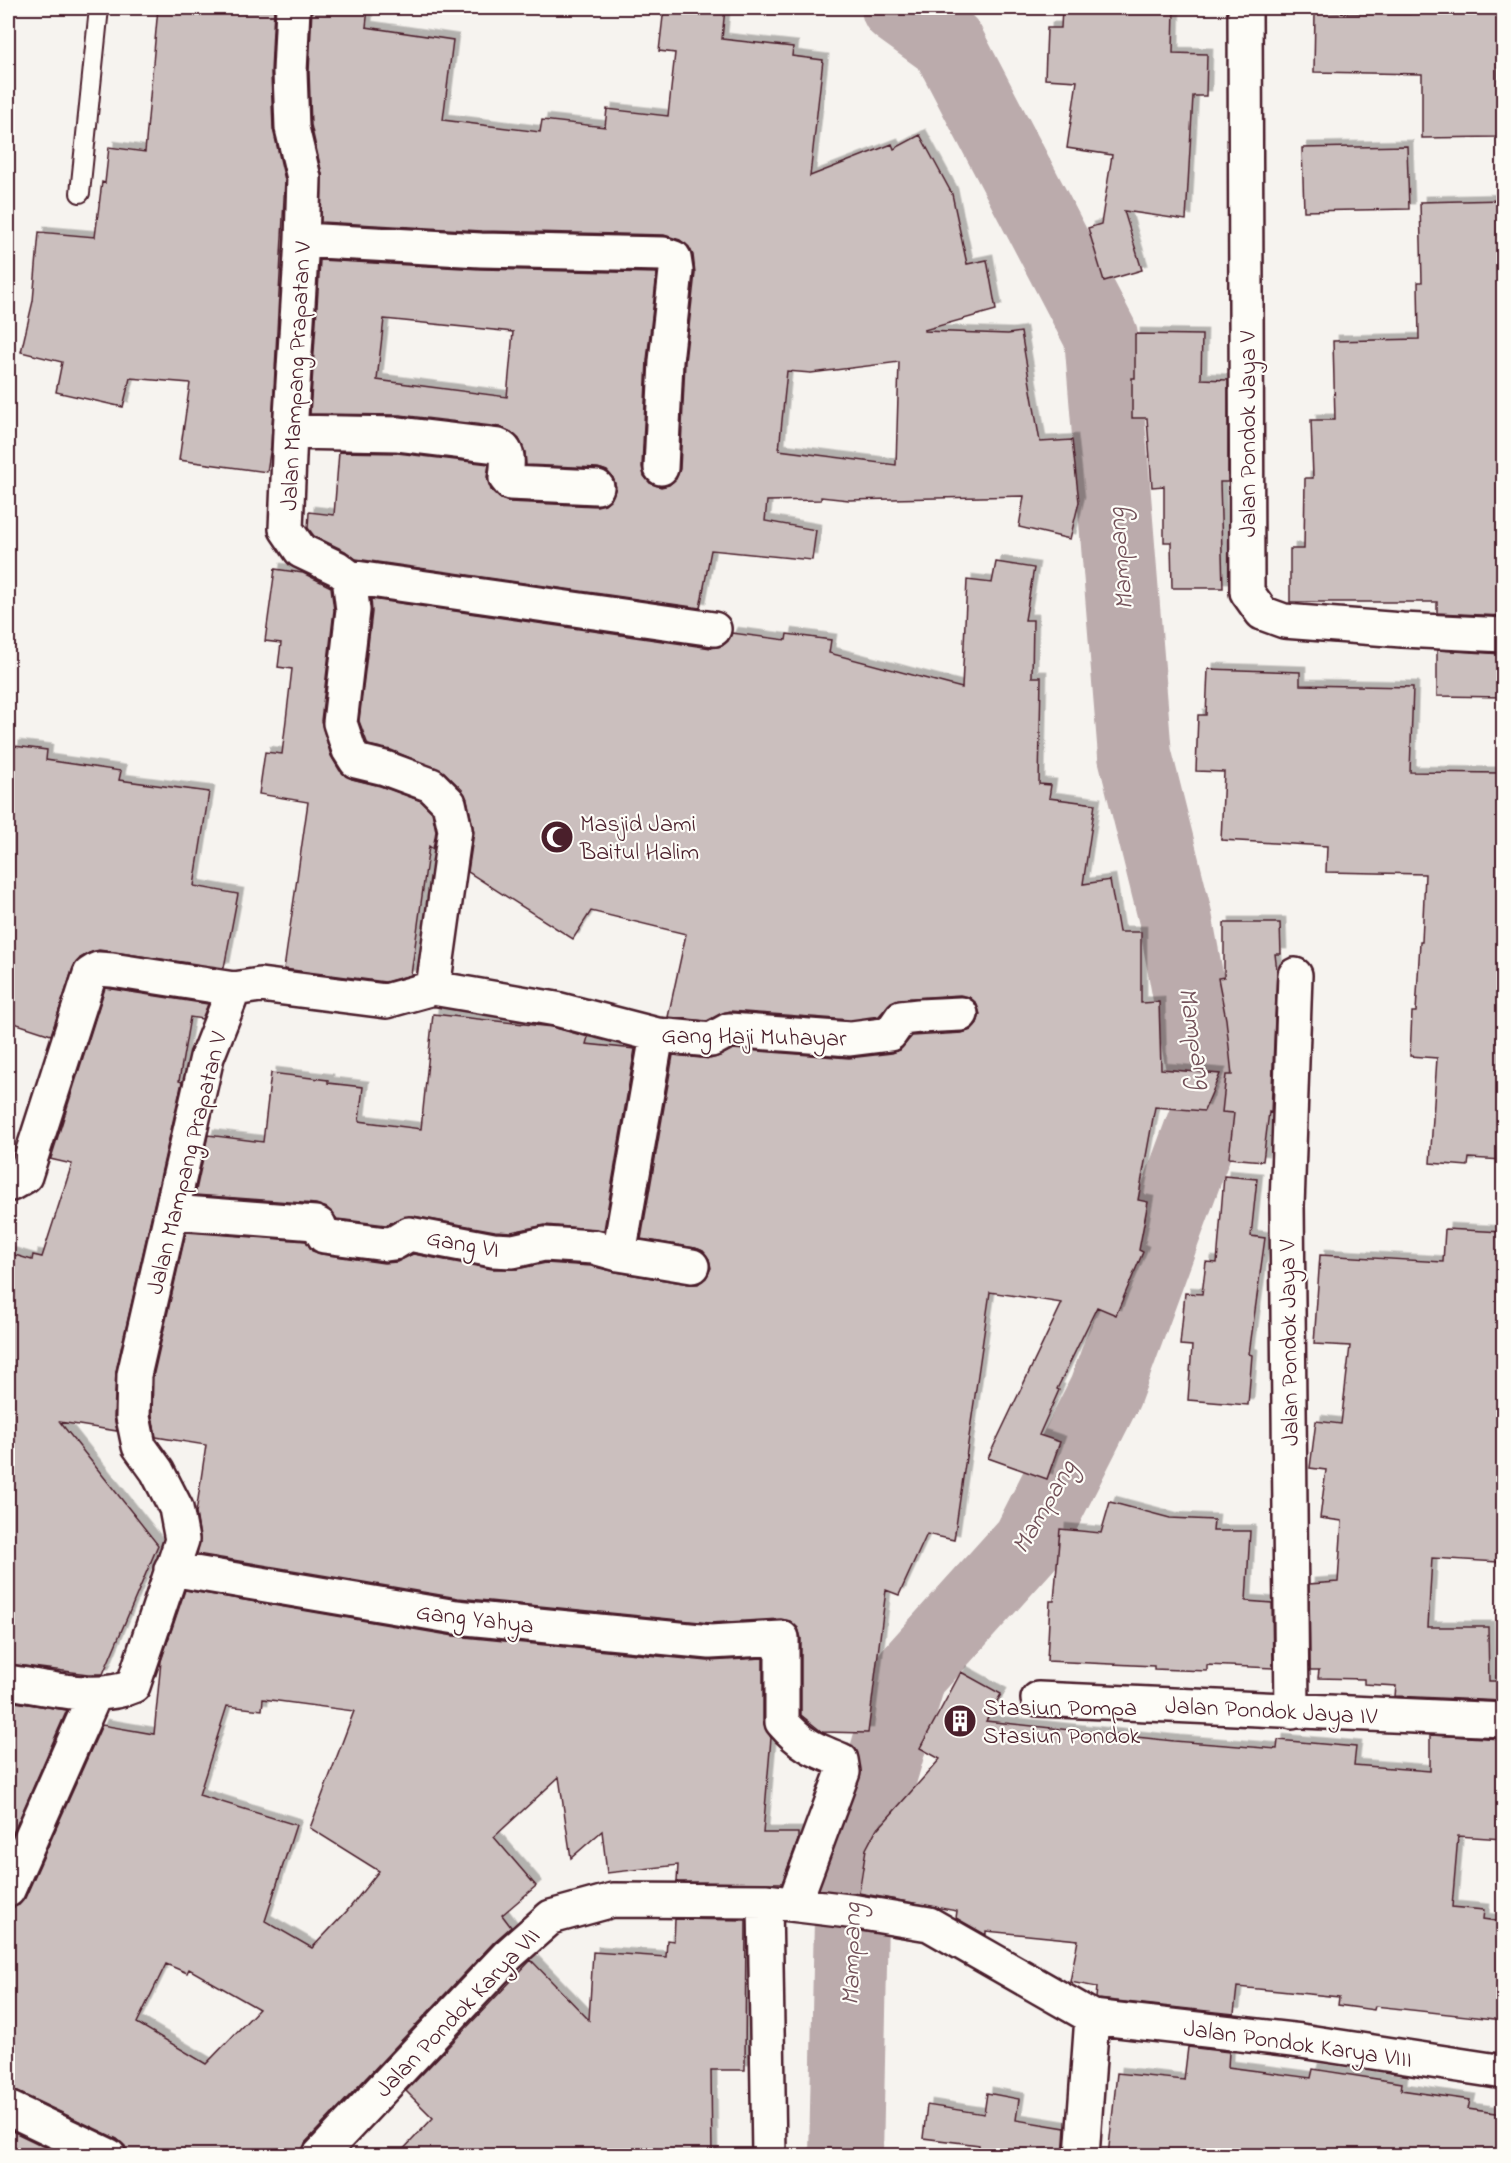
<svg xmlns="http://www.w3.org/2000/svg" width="1511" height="2163" font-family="'Indie Flower',sans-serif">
<defs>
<filter id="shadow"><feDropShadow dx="5.5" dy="-5.5" stdDeviation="0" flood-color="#0004"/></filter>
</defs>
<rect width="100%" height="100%" fill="#f6f3ef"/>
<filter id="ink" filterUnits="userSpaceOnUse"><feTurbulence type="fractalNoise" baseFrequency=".0167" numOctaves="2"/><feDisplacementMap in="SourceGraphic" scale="12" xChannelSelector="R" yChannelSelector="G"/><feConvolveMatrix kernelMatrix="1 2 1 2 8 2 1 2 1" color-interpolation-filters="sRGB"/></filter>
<g filter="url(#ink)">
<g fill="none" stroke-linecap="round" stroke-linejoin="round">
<path stroke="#bbabac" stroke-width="74" d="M846 2156 852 1871 910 1674 1029 1542 1105 1392 1210 1106 1175 916 1135 755 1101 336 948 44 898 8"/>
</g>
<path fill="#cbbfbe" stroke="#4a1f2b" stroke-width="1.5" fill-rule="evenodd" filter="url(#shadow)" d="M158 8H274L271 73 273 129 285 180 271 446 267 472 179 460 190 383 130 378 123 407 56 392 62 362 21 352 33 301 39 232 95 237 102 182 105 183 109 147 145 152Z
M312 8H368L366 27 453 40 443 120 540 132 542 120 605 127 607 109 668 116 675 53 659 51 664 8H725L722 39 793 47 792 56 823 60 810 176 892 144 894 149 920 135 952 194 967 264 987 260 996 310 924 330V331L1008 334 1021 332 1040 442 1072 440 1079 502 1070 539 1019 527 1024 496 849 500 821 497V500L767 501 765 521 816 530 812 560 711 550 700 608 356 559 345 551 314 536 308 528 309 512 334 515 339 452 397 453 489 464 487 477 491 490 501 499 509 502 597 506 605 504 612 498 616 487 613 478 607 471 598 468 526 465 525 452 519 439 511 432 500 427 400 415 310 414 320 260 480 269 657 273 647 360 642 467 644 476 650 483 661 487 669 485 676 479 680 469 685 362 695 273 693 255 689 247 680 240 664 235 482 231 321 222 322 174 311 125 309 72ZM384 319 513 332 507 397 377 380ZM899 362 896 465 779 450 787 371 811 373Z
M1062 8H1174L1173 53 1207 54 1206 96H1193L1186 220 1124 211 1142 270 1104 281 1088 228 1101 224 1112 155 1067 148 1077 81 1045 79 1047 28H1061Z
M1410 9H1463L1503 16V63L1498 62V137L1422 138V74L1314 72 1315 12 1410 14Z
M1407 146 1409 209 1304 211 1302 148Z
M1503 200V616L1437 613V602H1290V549H1304L1305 478H1313L1311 420H1335L1333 341 1419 339 1418 282H1422L1420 202Z
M1135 334 1202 335 1201 379 1228 380V482H1220L1223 588H1172L1171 542H1164V486L1152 487 1147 418H1132V378H1135Z
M996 562 1034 568 1025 620H1033L1032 677H1041L1039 784 1051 785 1049 798 1095 804 1083 884 1110 880 1119 932H1141V1003L1159 1002 1161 1069 1220 1074 1204 1111 1155 1107 1138 1200 1148 1202 1139 1250 1143 1252 1116 1315 1097 1307 1057 1389 1059 1390 1039 1435 1060 1442 1047 1479 988 1458 1062 1303 990 1292 954 1540 927 1534 899 1595 886 1590 868 1733 822 1732 801 1715V1638L798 1628 790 1621 781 1619 710 1623 458 1598 197 1554 200 1537 196 1513 206 1445 156 1437 152 1415 153 1377 186 1232 306 1241 312 1251 321 1254 384 1263 397 1262 413 1254 492 1269H517L546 1263 591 1266 616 1272 689 1284H698L706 1278 711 1268 709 1259 703 1251 695 1248 641 1239 673 1055 710 1059 720 1056 733 1049 849 1058 892 1053 900 1050 912 1036 962 1033 971 1030 977 1023 980 1014 976 1003 969 997 960 995 898 999 891 1002 879 1016 850 1020 730 1011 720 1014 707 1021 668 1017 686 934 591 911 573 939 468 872 474 832 467 799 462 790 444 772 391 750 368 745 359 721 372 612 371 599 711 648 722 646 728 641 732 633 786 640 787 634 831 640 829 653 962 688 967 580 992 583Z
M275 569 303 573 331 587 334 610 321 721 331 756 340 771 352 779 380 786 421 801 432 812 436 831 433 849 429 846 411 975 385 982 284 969 308 802 259 794 265 752 282 754 292 669 278 667 281 643 265 641Z
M1437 650 1503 654V697L1437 696Z
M1208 669 1300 672V685L1413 687 1410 772 1503 773V1160L1469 1158 1468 1166 1430 1163 1437 1058 1410 1056 1412 1012H1416L1420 942H1422L1425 874 1326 872 1327 846 1221 840 1224 772 1196 771 1198 715H1206Z
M14 746 47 750 46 760 121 771 119 780 209 792 194 886 238 894 224 968 99 950 89 953 80 958 73 968 51 1035 8 1021V793Z
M1224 923H1280L1281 954H1275L1277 971 1271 1113 1269 1112 1263 1161 1229 1158 1234 1113 1222 1112 1226 1075H1232L1226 1019 1218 978 1224 977Z
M105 988 208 1004 202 1019 190 1017 179 1081 182 1082 116 1371 114 1417 117 1431 60 1422 158 1545 103 1674H88L8 1664V1253L32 1260 33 1255 42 1257 72 1164 50 1159 51 1158Z
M433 1014 552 1027 588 1037 586 1044 635 1049 604 1230 545 1225 511 1232 495 1231 413 1216 400 1218 386 1225 337 1219 327 1208 316 1204 195 1195 208 1135 263 1142 271 1073 328 1080V1083L363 1087 359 1121 421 1129Z
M1224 1176 1257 1179 1251 1236 1265 1238 1249 1354 1252 1355 1248 1405 1188 1400 1192 1346 1180 1345 1185 1293 1202 1294 1206 1262 1217 1263Z
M1445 1229 1503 1232V1478L1498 1562 1432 1558 1428 1627H1488L1489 1681H1503V1701L1395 1696 1396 1686 1364 1684V1679L1318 1678 1319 1670H1310L1309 1584 1338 1582 1342 1521 1320 1518 1326 1470 1310 1468 1316 1421 1341 1424 1350 1346 1314 1344 1320 1255 1443 1262Z
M1110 1502 1170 1518 1214 1520 1213 1531H1250L1246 1601 1272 1603 1273 1668 1207 1665V1671L1154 1669V1666L1047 1661 1050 1601H1054L1060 1529 1101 1533Z
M185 1590 454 1636 708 1661 763 1658V1722L771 1738 763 1833H798V1840L782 1883 677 1882 678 1865 607 1873 602 1831 571 1858 559 1777 494 1837 536 1886 502 1915 511 1927 494 1942 305 2143 301 2156H128L125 2146 117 2139 16 2091 8 2089V1908L19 1905 25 1898 102 1725 154 1734 161 1661ZM263 1699 354 1711 310 1828 379 1871 347 1911 312 1948 265 1921 296 1825 199 1795 227 1706 262 1710ZM166 1964 187 1973 189 1969 259 2009 206 2064 137 2023Z
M961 1672 1001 1694 986 1721 1174 1741 1277 1749 1278 1740 1356 1747 1354 1765 1430 1771V1735L1503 1739V1839L1458 1836 1452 1907 1484 1910 1483 1919 1503 1922V2020L1375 2006 1374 2010 1338 2005 1339 1997 1237 1987 1234 2014 1098 1999 1096 1998 1097 1987 1070 1982 1078 1940 986 1931V1935L956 1918 957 1911 859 1893 866 1849 877 1828H879L940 1759 920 1748Z
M8 1701 67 1710 8 1845Z
M675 1919 746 1920 745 2070H711L712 2156H397L433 2118 406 2091 531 1960 589 2020 593 1952 666 1957 667 1940 674 1941Z
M1188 2047 1229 2052 1228 2067 1311 2078 1313 2069 1402 2083 1401 2090 1470 2100 1468 2109 1503 2114V2156H1108L1117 2073 1184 2080Z
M987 2093 1019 2099 1016 2120 1065 2128 1063 2156 1011 2150 1010 2156H978L979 2145 923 2138 927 2105 984 2114Z
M8 2129 64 2156H8Z"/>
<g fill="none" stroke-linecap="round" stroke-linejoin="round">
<defs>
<path id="service" d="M80 193 99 8"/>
<path id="minor" d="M293 8 290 72 292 128 304 178 302 240 290 432 286 529 301 551 337 568 349 577 353 610 340 723 349 750 356 761 385 768 431 785 449 803 455 830 433 988
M1245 8 1247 592 1262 613 1284 621 1402 630 1504 635
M302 240 481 250 663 254 674 258 676 271 666 361 661 468
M290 432 398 434 498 446C511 451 507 466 506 478L510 483 597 487
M349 577 714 629
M8 1183 11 1184 25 1176 90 974 98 969 112 970 234 989
M172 1212 315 1223 319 1225 324 1236 386 1244 394 1243 409 1234 493 1250 513 1251 544 1244 594 1247 619 1254 692 1266
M619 1254 657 1035
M171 1569 456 1617 710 1642 782 1638V1722C802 1745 813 1749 841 1760L843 1772 794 1904
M8 1682C46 1687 97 1702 133 1686L182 1540 176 1508 157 1471 139 1446 133 1417 134 1375 207 1057 234 989 260 985 386 1001 433 988 556 1009 657 1035 711 1040 729 1030 850 1039 890 1034 901 1018 919 1016 961 1014
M1038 1699 1504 1720
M1292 1712 1287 1206 1295 975
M8 1890 95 1694
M765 1901 769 2156
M8 2108 109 2156
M319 2156 508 1955 551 1917 613 1900 765 1901 857 1912 929 1924 1092 2017 1301 2041 1504 2072
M1082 2156 1092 2017"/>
</defs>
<use href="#service" stroke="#4a1f2b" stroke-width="22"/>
<use href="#minor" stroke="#4a1f2b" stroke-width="38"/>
<use href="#service" stroke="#fdfcf7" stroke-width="18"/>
<use href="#minor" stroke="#fdfcf7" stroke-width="33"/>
</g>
</g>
<defs>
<symbol id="mosque-disc" viewBox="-11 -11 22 22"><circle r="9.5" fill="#4a1f2b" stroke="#fdfcf7"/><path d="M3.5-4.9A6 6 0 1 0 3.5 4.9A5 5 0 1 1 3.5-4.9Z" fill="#fff"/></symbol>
<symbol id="building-disc" viewBox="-11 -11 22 22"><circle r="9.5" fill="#4a1f2b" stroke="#fdfcf7"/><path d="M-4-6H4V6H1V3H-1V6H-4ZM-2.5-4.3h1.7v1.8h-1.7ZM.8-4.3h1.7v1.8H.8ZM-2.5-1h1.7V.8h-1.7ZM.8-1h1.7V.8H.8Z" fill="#fff"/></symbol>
</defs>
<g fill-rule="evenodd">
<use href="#mosque-disc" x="538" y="818" width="38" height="38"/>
<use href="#building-disc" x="941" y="1702" width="38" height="38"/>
</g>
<g text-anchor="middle" stroke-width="4.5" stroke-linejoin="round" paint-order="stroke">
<g font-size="24" fill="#4a1f2b" stroke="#fdfcf7">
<text transform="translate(295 376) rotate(-87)" y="8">Jalan Mampang Prapatan V</text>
<text transform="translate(1247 434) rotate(-90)" y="8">Jalan Pondok Jaya V</text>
<text transform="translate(754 1036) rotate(1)" y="8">Gang Haji Muhayar</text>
<text transform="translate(186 1163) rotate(-76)" y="8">Jalan Mampang Prapatan V</text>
<text transform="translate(463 1243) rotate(10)" y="8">Gang VI</text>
<text transform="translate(1288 1343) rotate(-91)" y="8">Jalan Pondok Jaya V</text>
<text transform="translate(475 1618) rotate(7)" y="8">Gang Yahya</text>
<text transform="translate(1271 1710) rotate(3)" y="8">Jalan Pondok Jaya IV</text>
<text transform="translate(457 2012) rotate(-46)" y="8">Jalan Pondok Karya VII</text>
<text transform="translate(1298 2043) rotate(8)" y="8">Jalan Pondok Karya VIII</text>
</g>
<g font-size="24" fill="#4a1f2b" stroke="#fdfcf7" text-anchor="start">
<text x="580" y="831">Masjid Jami<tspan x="580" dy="28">Baitul Halim</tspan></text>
<text x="983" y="1715">Stasiun Pompa<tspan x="983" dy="28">Stasiun Pondok</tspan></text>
</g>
<g font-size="26" font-style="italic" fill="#725058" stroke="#fdfcf7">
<text transform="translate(1119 559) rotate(-95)" y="9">Mampang</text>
<text transform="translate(1197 1038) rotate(80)" y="9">Mampang</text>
<text transform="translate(1043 1506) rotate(-60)" y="9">Mampang</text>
<text transform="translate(850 1954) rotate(-89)" y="9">Mampang</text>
</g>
</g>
<rect width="1511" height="2163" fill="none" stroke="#fdfcf7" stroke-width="30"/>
<rect x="15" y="15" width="1481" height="2133" fill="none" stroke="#4a1f2b" stroke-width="2" filter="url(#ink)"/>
</svg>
